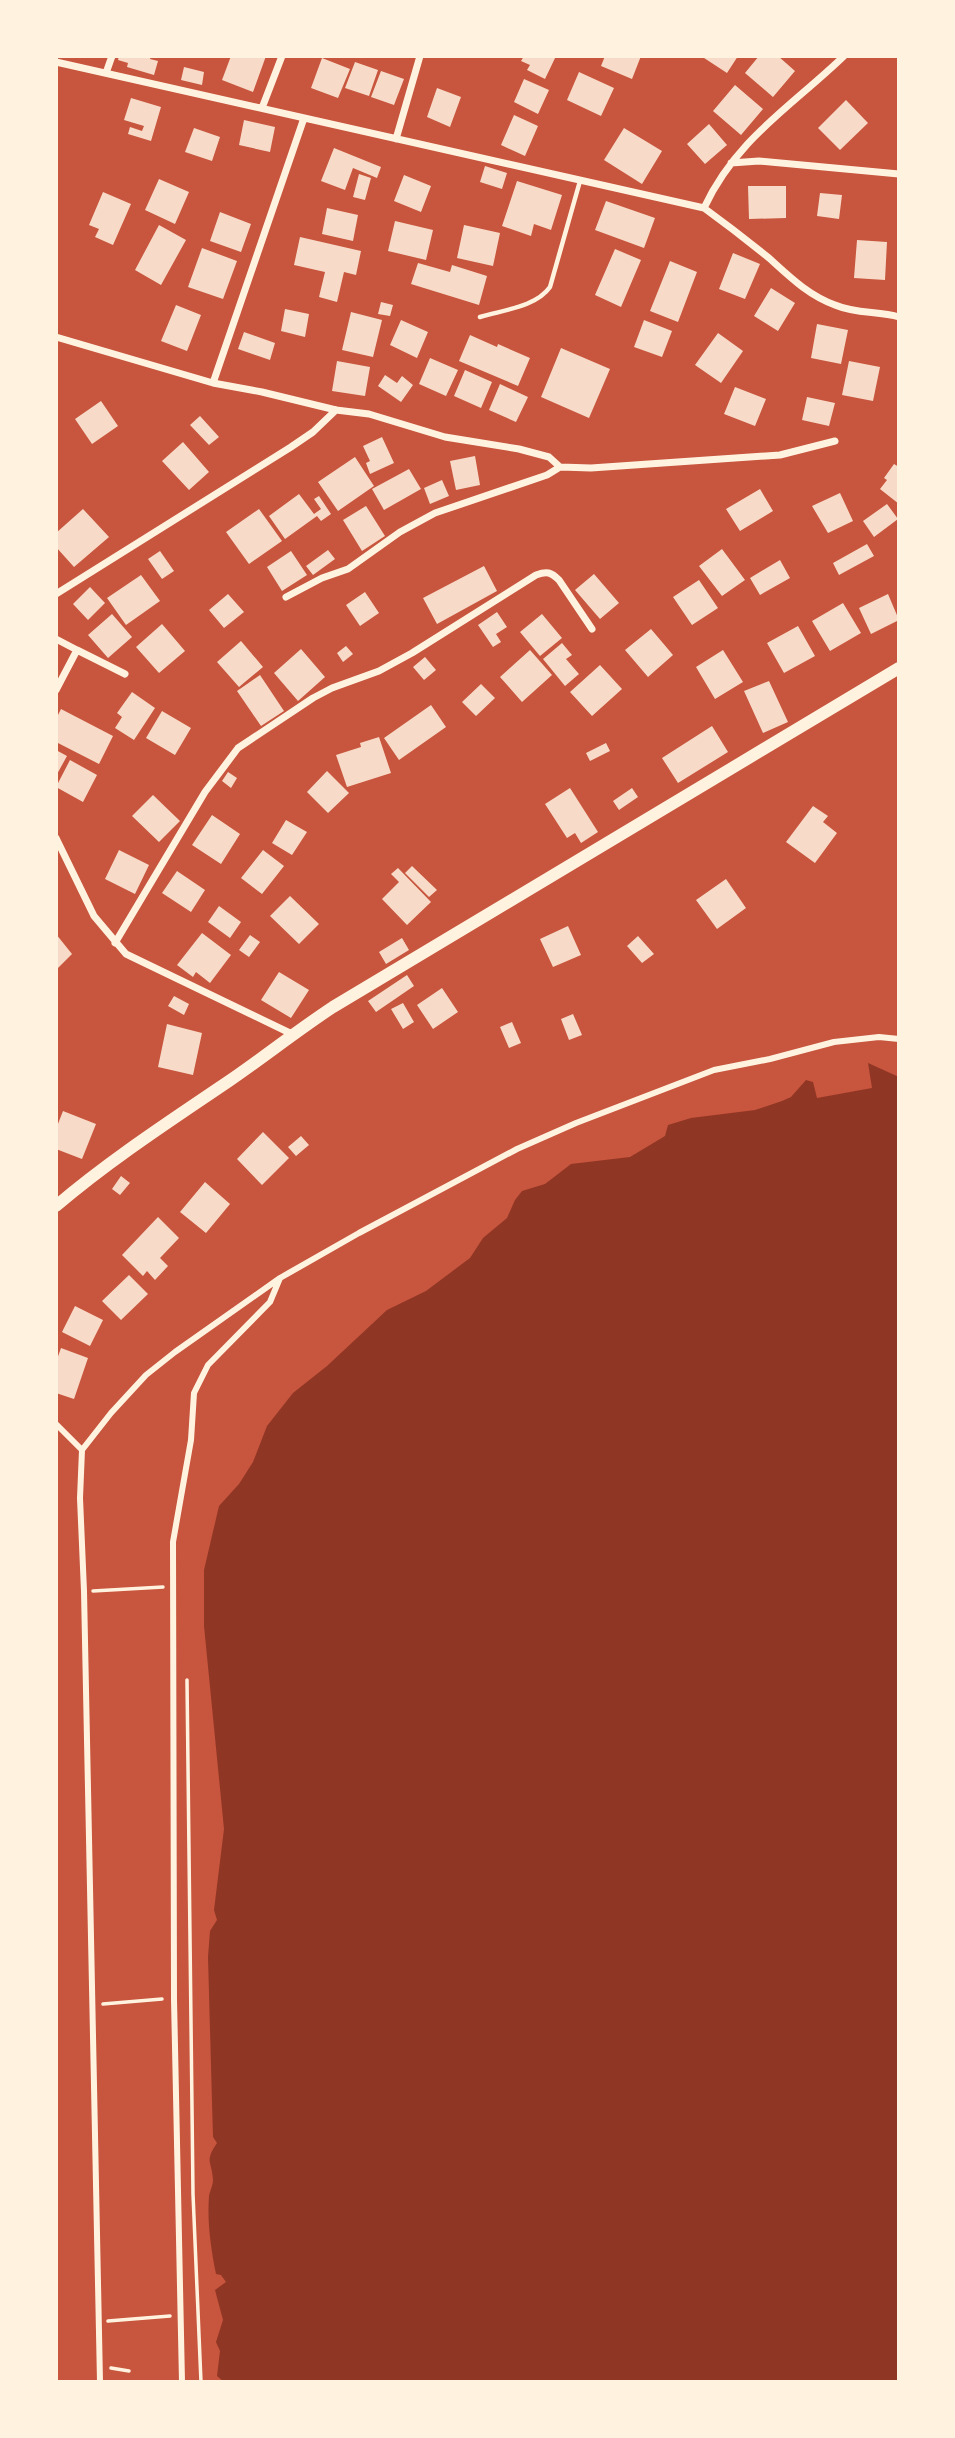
<svg xmlns="http://www.w3.org/2000/svg" width="955" height="2438" font-family="'Playfair Display',serif">
<rect width="100%" height="100%" fill="#c8553d"/>
<path fill="#8f3625" d="M868 1063 899 1077V2382H224L217 2376 220 2351 216 2342 223 2320 215 2290 226 2282 221 2275 216 2274C211 2249 207 2222 209 2196 210 2191 213 2185 213 2180 212 2161 204 2162 217 2143L213 2137 208 1957 210 1931 217 1920 214 1910 224 1829 204 1626V1570L219 1506 239 1484 253 1462 267 1426 293 1393 327 1366 387 1310 426 1291 470 1258 483 1238 507 1218 515 1200 522 1191 545 1184 571 1164 630 1157 665 1136 668 1125 691 1118 755 1110 782 1101 791 1097 806 1080 813 1082 817 1098 872 1088Z"/>
<path fill="#f7dbc8" d="M119 56H151L150 59 158 61 154 75 127 67 128 63 118 60Z
M231 56H266L253 92 222 80Z
M524 56H556L545 79 527 70 530 65 521 61Z
M605 56H641L632 79 601 66Z
M701 56H738L727 73Z
M759 56H778L795 71 773 97 745 73Z
M322 58 350 69 338 98 311 88Z
M355 62 378 70 369 96 345 88Z
M184 67 204 72 202 85 181 80Z
M381 71 404 79 394 105 371 97Z
M579 72 614 88 601 116 567 100Z
M524 79 549 90 538 114 514 102Z
M735 85 763 109 741 135 713 111Z
M437 88 461 97 450 127 427 117Z
M131 98 161 107 151 141 128 134 130 127 142 131 144 126 124 120Z
M846 100 868 123 840 150 818 128Z
M514 115 538 126 525 156 501 145Z
M244 120 275 127 270 152 239 145Z
M709 124 727 145 705 164 687 144Z
M194 128 220 137 212 161 185 152Z
M624 128 662 151 642 184 604 160Z
M334 148 381 167 377 178 353 168 345 190 321 181Z
M485 166 507 173 502 189 480 182Z
M359 174 371 178 365 200 353 197Z
M404 175 431 186 421 212 394 201Z
M159 179 189 192 175 224 145 210Z
M517 181 562 195 551 230 534 224 531 236 502 226Z
M748 186H786V218L749 219Z
M103 192 131 204 113 245 95 237 99 229 89 225Z
M820 193 842 195 839 219 817 216Z
M606 201 655 218 644 248 595 230Z
M327 208 358 215 353 241 322 234Z
M220 212 251 224 241 252 210 241Z
M395 221 433 230 426 260 388 251Z
M159 225 186 240 161 285 135 270Z
M464 225 500 233 493 266 457 258Z
M300 237 361 251 356 275 344 272 337 302 319 297 325 272 294 265Z
M857 240 887 242 885 280 854 278Z
M202 248 237 261 223 299 188 287Z
M615 249 641 260 621 307 595 295Z
M733 253 760 264 745 299 719 289Z
M670 261 697 272 678 322 650 311Z
M418 263 450 272 452 265 487 276 479 305 411 284Z
M771 288 795 303 778 331 754 316Z
M381 302 393 305 390 316 378 314Z
M176 305 201 315 187 351 161 341Z
M285 309 309 314 305 337 281 331Z
M351 312 382 320 373 357 342 350Z
M401 320 428 332 417 358 390 345Z
M644 320 672 331 662 357 634 347Z
M817 324 848 330 841 364 811 358Z
M244 332 275 343 270 360 238 349Z
M718 333 743 351 721 383 695 365Z
M470 335 497 347 498 344 530 358 518 386 459 361Z
M561 348 610 369 589 418 541 397Z
M430 358 458 370 446 396 419 384Z
M337 361 370 367 365 396 332 391Z
M849 361 880 367 873 401 842 395Z
M465 370 492 382 481 408 454 396Z
M385 375 397 383 402 376 413 385 401 402 378 386Z
M500 384 528 397 516 422 489 410Z
M735 387 766 399 755 426 724 414Z
M807 397 835 403 829 426 802 420Z
M101 401 118 426 92 444 75 419Z
M200 416 219 437 209 445 190 425Z
M382 437 394 463 370 474 366 463 370 461 363 446Z
M183 442 209 472 189 490 162 461Z
M475 456 480 485 456 490 450 461Z
M355 457 374 486 338 511 318 482Z
M894 464 899 467V504L880 489 887 480 884 478Z
M409 469 421 489 384 510 372 489Z
M442 480 449 496 430 504 424 488Z
M760 489 773 511 740 531 726 509Z
M840 493 853 521 828 533 812 506Z
M299 494 314 514 321 509 314 499 319 496 331 514 321 521 317 516 285 539 269 516Z
M887 504 898 519 874 537 863 521Z
M366 506 385 536 362 551 343 520Z
M83 509 109 537 74 567 56 547V533Z
M259 509 282 541 249 564 226 532Z
M867 544 874 556 839 575 833 563Z
M722 549 745 580 722 596 699 566Z
M328 550 335 559 313 575 306 566Z
M160 551 174 571 162 579 148 559Z
M291 551 307 575 282 591 267 567Z
M780 560 790 578 760 595 750 578Z
M484 566 497 591 437 624 423 598Z
M594 574 619 603 600 619 575 590Z
M141 575 160 601 126 625 107 598Z
M699 580 718 608 692 625 673 597Z
M90 587 105 603 88 620 73 604Z
M365 592 379 613 360 626 346 605Z
M228 594 244 612 224 628 209 610Z
M888 594 899 620 871 634 859 608Z
M843 603 861 633 830 651 812 621Z
M497 612 507 627 496 634 501 642 493 647 478 625Z
M112 614 132 637 108 658 88 635Z
M542 614 562 638 540 656 520 632Z
M162 624 185 651 159 673 136 647Z
M798 626 815 656 784 673 767 643Z
M651 629 673 655 648 677 625 650Z
M241 641 263 667 239 687 217 662Z
M562 643 572 655 566 659 579 674 565 686 543 659Z
M346 646 353 654 343 662 337 653Z
M301 649 325 677 298 701 274 673Z
M530 650 552 675 522 702 500 677Z
M723 650 743 682 715 699 696 667Z
M425 657 436 670 424 680 413 667Z
M600 665 622 689 592 716 570 692Z
M260 675 284 711 261 726 237 691Z
M769 681 788 722 763 733 744 691Z
M481 684 495 698 476 716 462 702Z
M132 692 155 708 134 740 115 728 122 717 117 713Z
M431 705 446 727 399 760 384 738Z
M61 709 113 736 99 764 56 742V719Z
M162 711 191 728 175 755 146 738Z
M712 726 728 752 678 783 662 758Z
M379 737 391 773 347 787 336 755 361 747 360 743Z
M606 743 610 751 590 761 586 753Z
M56 750 67 756 56 776Z
M70 760 97 775 83 802 56 787Z
M327 771 349 793 328 813 307 792Z
M228 772 237 778 231 788 222 781Z
M570 788 598 832 581 843 575 833 567 838 545 804Z
M632 788 638 797 619 810 613 801Z
M153 795 180 821 159 842 132 816Z
M813 806 828 816 823 822 837 833 815 863 786 842Z
M212 815 240 834 221 864 192 845Z
M286 820 307 832 292 855 272 843Z
M119 850 149 865 135 894 105 879Z
M263 850 284 866 262 894 241 878Z
M412 866 437 890 429 897 405 873Z
M398 868 431 902 407 925 382 899 399 882 391 874Z
M177 871 205 890 191 912 162 893Z
M726 879 746 908 717 929 696 900Z
M290 896 319 924 299 944 270 916Z
M219 906 241 922 230 938 208 922Z
M568 926 581 955 553 967 540 939Z
M202 933 231 955 210 983 196 972 193 977 177 965Z
M56 934 72 954 56 970Z
M250 935 260 942 249 957 239 950Z
M638 936 654 954 642 963 627 946Z
M402 938 409 950 386 964 379 952Z
M279 972 309 990 291 1018 261 1000Z
M407 975 414 986 376 1012 368 1001Z
M442 988 458 1012 433 1029 417 1005Z
M174 996 189 1004 184 1015 168 1006Z
M403 1003 414 1022 403 1029 391 1009Z
M573 1014 582 1035 569 1040 561 1019Z
M512 1022 521 1043 509 1048 500 1027Z
M167 1024 202 1033 193 1075 158 1067Z
M63 1111 96 1124 82 1159 56 1149V1129Z
M263 1132 289 1158 262 1185 237 1159Z
M301 1136 309 1145 296 1156 288 1147Z
M121 1176 130 1183 120 1195 112 1189Z
M205 1182 230 1204 206 1233 180 1212Z
M158 1217 179 1238 160 1258 168 1266 155 1280 147 1271 143 1276 122 1255Z
M129 1275 148 1294 121 1320 102 1301Z
M75 1306 103 1320 90 1346 62 1332Z
M61 1348 88 1358 74 1399 56 1393V1362Z"/>
<g fill="none" stroke-linecap="round" stroke-linejoin="round">
<path stroke="#fff3e0" stroke-width="3.5" d="M93 1591 163 1587
M187 1680 193 2194 201 2382
M103 2004 162 1999
M108 2321 170 2316
M111 2368 129 2371"/>
<path stroke="#fff3e0" stroke-width="4.5" d="M480 317C503 310 536 307 550 287L580 181"/>
<path stroke="#fff3e0" stroke-width="6" d="M56 1424 82 1450 80 1498 84 1591 100 2382
M82 1450 111 1413 146 1375 175 1352 280 1278 359 1233 517 1149 576 1123 714 1070 770 1059 834 1042 879 1037 899 1039
M182 2382 174 1999 173 1542 191 1440 194 1393 208 1365 270 1302 280 1278"/>
<path stroke="#fff3e0" stroke-width="7" d="M56 62 704 208C726 224 748 241 769 258 790 277 808 295 835 305 856 314 878 311 899 317
M106 73 112 56
M262 108 282 56
M396 139 420 56
M731 163 759 161 899 174
M704 208C736 139 791 107 844 56
M56 337 213 383 262 392 336 410 369 414 445 437 519 449 549 457 560 467
M213 383 304 118
M56 594 291 447 313 432 336 410
M286 597 322 578 348 569 400 532 435 513 547 475 560 467 591 468 780 455 835 441
M56 639 77 650 56 690
M77 650 125 674
M56 838 94 916 126 954 292 1034
M115 943 205 792 238 748 313 698 332 688 379 671 412 653 536 575C547 571 551 572 559 580L592 629"/>
<path stroke="#fff3e0" stroke-width="12" d="M56 1206C110 1160 170 1121 229 1081 264 1057 298 1030 333 1007L899 668"/>
</g>
<rect width="955" height="2438" fill="none" stroke="#fff3e0" stroke-width="116"/>
</svg>
